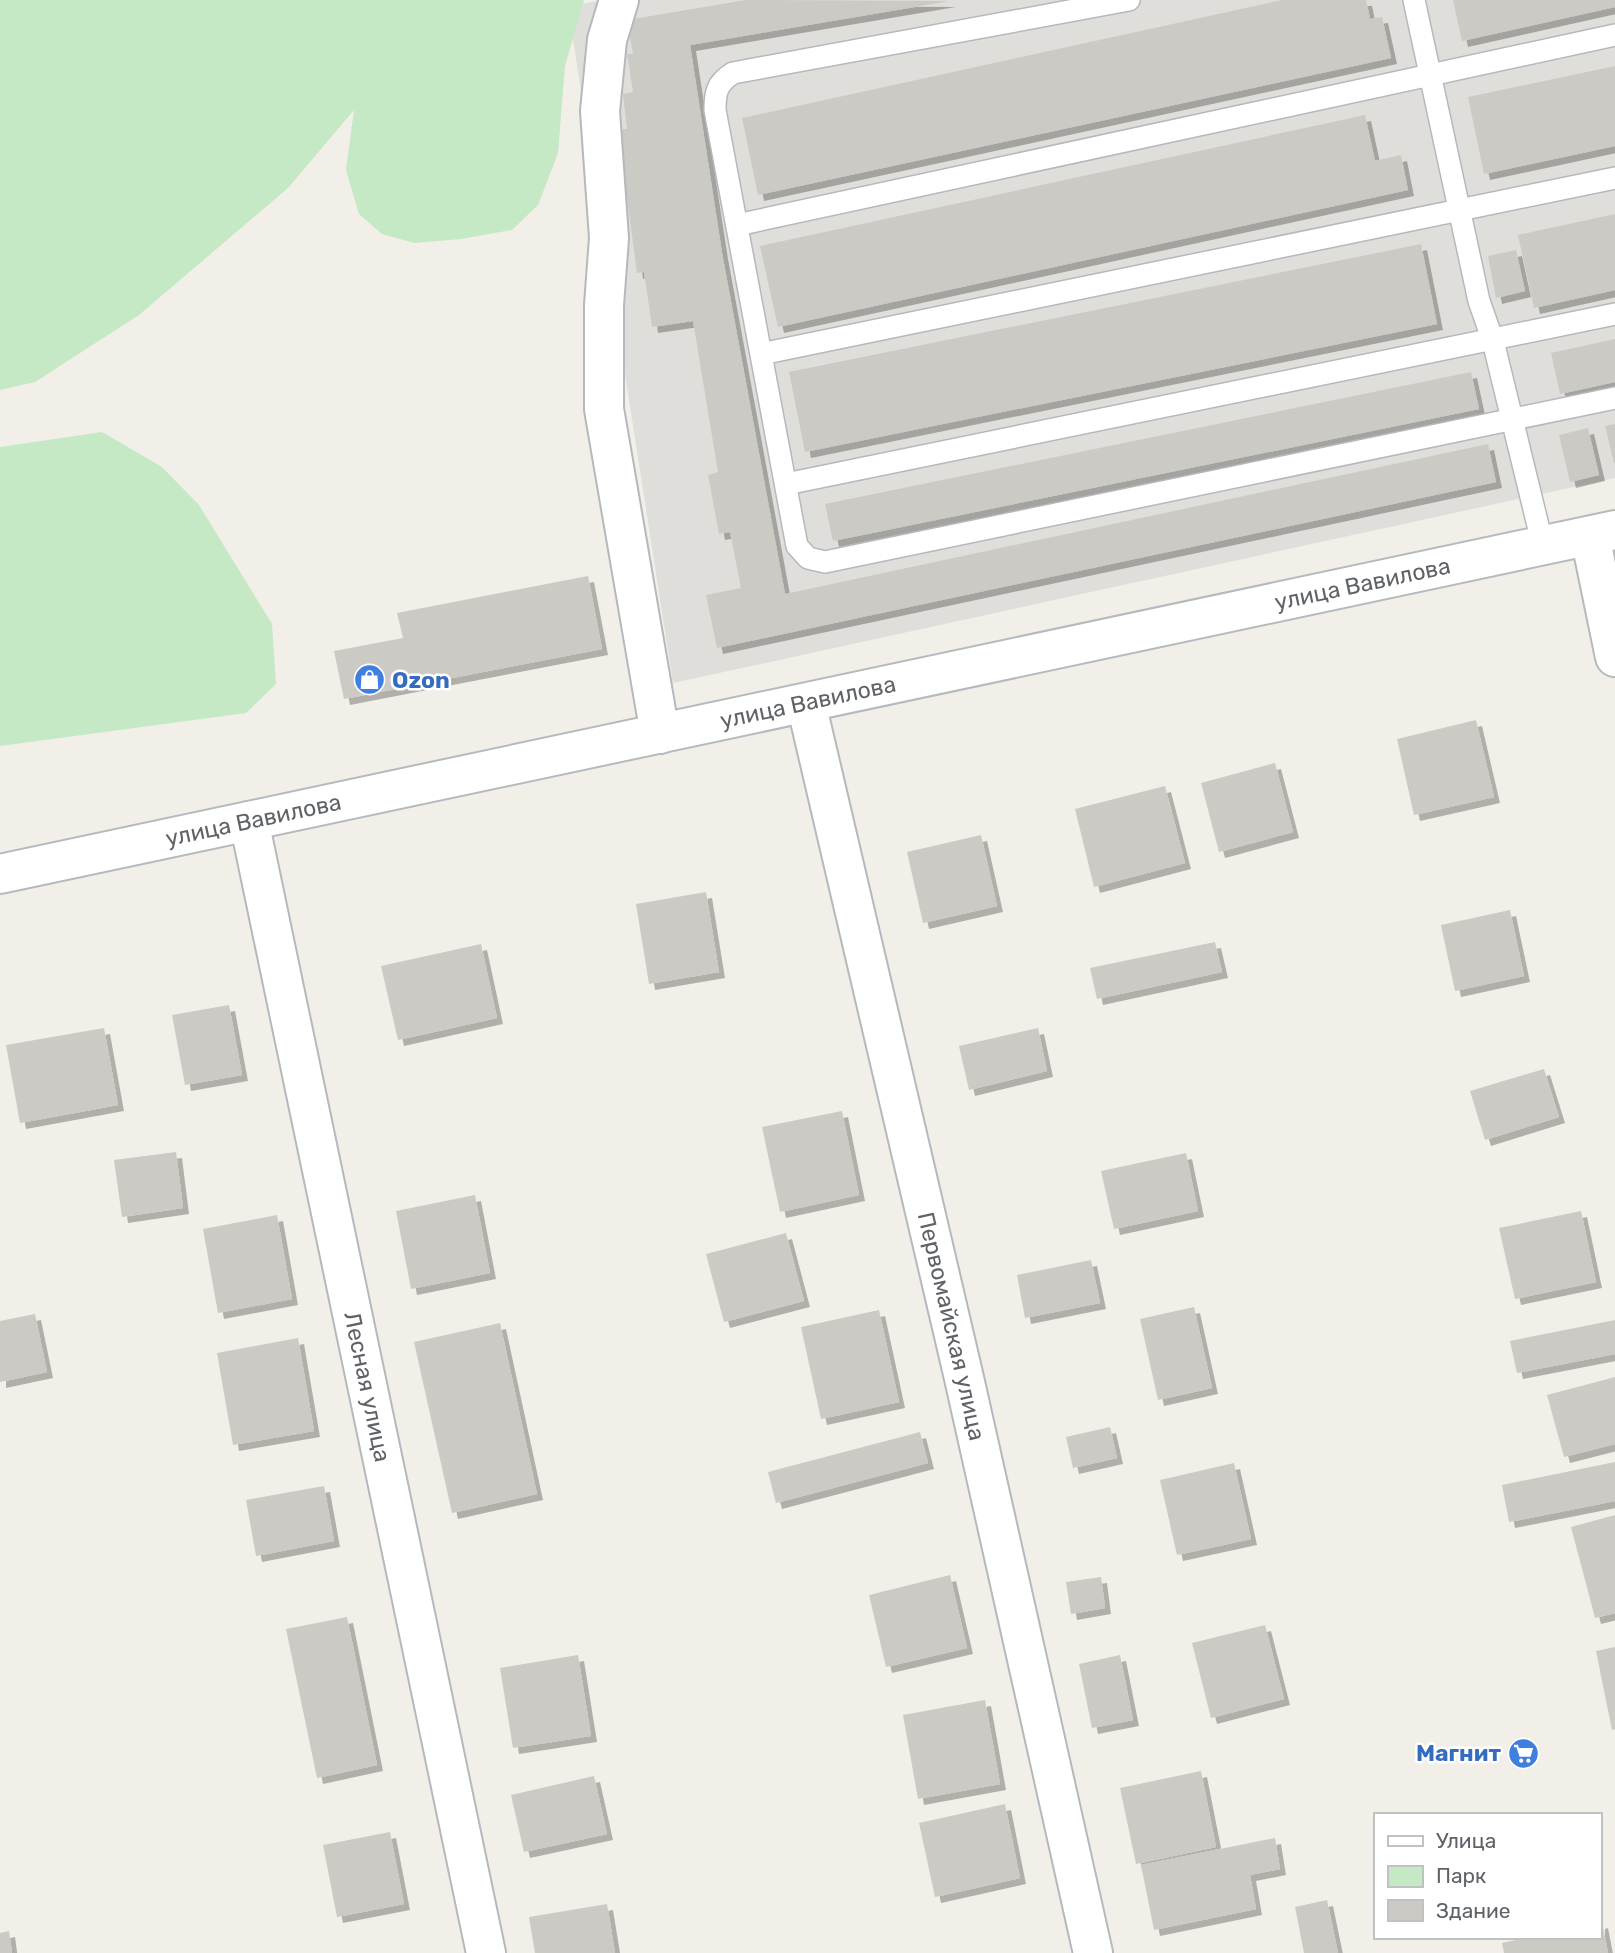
<svg xmlns="http://www.w3.org/2000/svg" width="1615" height="1953" font-family="Rubik,sans-serif">
<defs>
<filter id="shadow"><feDropShadow dx="6" dy="6" stdDeviation="0" flood-color="#0004"/></filter>
</defs>
<rect width="100%" height="100%" fill="#f1efe8"/>
<path fill="#e0deda" d="M601 0H1615V478L673 683 568 7Z"/>
<path fill="#c5e8c5" d="M0 0H584L565 66 558 153 538 205 512 230 461 239 414 243 382 234 359 214 346 170 354 110 288 188 139 315 35 382 0 390Z
M102 432 162 467 199 505 272 624 276 684 246 713 0 746V447Z"/>
<path fill="#cccac5" filter="url(#shadow)" d="M746 0 950 1 690 45 722 253 785 594 1488 444 1496 482 717 648 706 595 741 588 730 532 719 534 708 475 718 472 693 321 652 327 644 272 637 273 618 130 627 129 623 94 633 92 627 54H633L627 20Z
M1282 0H1366L1370 19 1382 17 1391 58 758 195 742 118Z
M1453 0H1615V7L1462 41Z
M1615 66V146L1484 174 1468 97Z
M1365 115 1375 161 1401 155 1408 190 778 327 760 246Z
M1615 214V290L1534 308 1518 235Z
M1421 244 1437 324 805 452 789 372Z
M1516 250 1525 291 1496 298 1488 256Z
M1615 339V382L1560 394 1551 353Z
M1471 372 1479 409 833 541 825 504Z
M1615 424V463H1614L1605 426Z
M1588 428 1599 475 1570 482 1559 435Z
M588 576 602 649 344 699 334 651 403 638 397 613Z
M1476 720 1494 797 1414 815 1397 739Z
M1275 763 1293 832 1219 852 1201 783Z
M1165 786 1185 863 1094 887 1075 809Z
M981 835 997 906 923 923 907 852Z
M706 892 719 972 649 984 636 904Z
M1510 910 1524 976 1455 991 1441 925Z
M1215 942 1222 972 1097 999 1090 968Z
M481 944 497 1018 398 1040 381 966Z
M229 1005 242 1075 185 1085 172 1015Z
M104 1028 118 1105 20 1123 6 1045Z
M1038 1028 1047 1071 969 1090 959 1046Z
M1544 1069 1559 1117 1485 1140 1470 1091Z
M842 1111 859 1195 780 1212 762 1127Z
M176 1152 183 1208 122 1217 114 1160Z
M1186 1153 1198 1211 1114 1229 1101 1171Z
M475 1195 490 1273 411 1289 396 1211Z
M1581 1211 1596 1282 1515 1299 1499 1228Z
M277 1215 292 1299 218 1313 203 1229Z
M786 1233 804 1301 724 1322 706 1254Z
M1091 1260 1100 1303 1025 1318 1017 1275Z
M1194 1307 1212 1388 1158 1400 1140 1319Z
M879 1310 899 1402 821 1419 801 1327Z
M35 1314 47 1372 0 1382V1321Z
M1615 1320V1354L1517 1373 1510 1341Z
M500 1323 537 1494 452 1513 414 1342Z
M298 1338 314 1431 233 1445 217 1353Z
M1615 1377V1444L1564 1457 1547 1395Z
M1110 1427 1117 1458 1073 1468 1066 1437Z
M920 1432 928 1463 776 1503 768 1472Z
M1615 1462V1501L1509 1522 1502 1485Z
M1234 1463 1251 1539 1177 1555 1160 1480Z
M324 1486 334 1541 256 1556 246 1500Z
M1615 1515V1613L1595 1618 1571 1527Z
M950 1575 967 1648 886 1667 869 1595Z
M1101 1577 1105 1608 1071 1614 1066 1582Z
M347 1617 377 1765 317 1778 286 1629Z
M1265 1625 1284 1699 1211 1718 1192 1643Z
M1615 1647V1729L1612 1730 1596 1651Z
M578 1655 591 1736 513 1748 500 1668Z
M1120 1655 1133 1720 1092 1728 1079 1664Z
M985 1700 1000 1784 918 1799 903 1715Z
M1201 1771 1216 1847 1136 1864 1120 1788Z
M594 1776 607 1834 524 1852 511 1795Z
M1005 1804 1020 1878 935 1897 919 1823Z
M390 1832 404 1904 337 1917 323 1845Z
M1275 1838 1280 1869 1250 1875 1256 1909 1154 1930 1141 1865Z
M1327 1900 1338 1953H1304L1295 1907Z
M607 1904 615 1953H535L529 1917Z
M1602 1922 1608 1953H1504L1502 1943 1529 1937H1599V1923Z
M9 1931 12 1953H0V1933Z"/>
<g fill="none" stroke-linecap="round" stroke-linejoin="round">
<defs>
<path id="lane" d="M1129 0 733 73C717 83 715 92 715 110L797 546 808 558 825 562 1615 398
M1414 0 1479 301 1493 341 1543 546
M737 225 1615 35
M761 354 1615 178
M786 484 1615 314"/>
<g id="street">
<path d="M619 0 607 40 600 111 609 238 604 305V409L660 734"/>
<path id="s1" d="M806 703 964 1378 1093 1953"/>
<path id="s2" d="M249 821 486 1953"/>
</g>
<g id="secondary">
<path d="M1590 536 1615 657"/>
<path id="s3" d="M0 874 1615 530"/>
</g>
</defs>
<use href="#lane" stroke="#b5b8bc" stroke-width="24"/>
<use href="#street" stroke="#b5b8bc" stroke-width="42"/>
<use href="#secondary" stroke="#b6babf" stroke-width="42"/>
<use href="#lane" stroke="#fff" stroke-width="21"/>
<use href="#street" stroke="#fff" stroke-width="38"/>
<use href="#secondary" stroke="#fff" stroke-width="38"/>
</g>
<defs>
<symbol id="shop-disc" viewBox="-11 -11 22 22"><circle r="9.5" fill="#3f7fe0" stroke="#fff"/><path d="M-5-2.5h2.3a2.7 3.5 0 0 1 5.4 0H5L5.5 6h-11ZM-1.5-2.5h3a1.5 2.3 0 0 0-3 0Z" fill="#fff"/></symbol>
<symbol id="supermarket-disc" viewBox="-11 -11 22 22"><circle r="9.5" fill="#3f7fe0" stroke="#fff"/><path d="M-6-5.5h2.5l.6 2H6L4.5 2H-2.5L-4.4-4H-6ZM-1.5 3.2a1.3 1.3 0 1 0 .1 0ZM3 3.2a1.3 1.3 0 1 0 .1 0Z" fill="#fff"/></symbol>
</defs>
<g fill-rule="evenodd">
<use href="#shop-disc" x="352" y="662" width="35" height="35"/>
<use href="#supermarket-disc" x="1506" y="1736" width="35" height="35"/>
</g>
<g text-anchor="middle" stroke-width="5" stroke-linejoin="round" paint-order="stroke">
<g font-size="23" fill="#5f6368" stroke="#fff">
<text dy="8" stroke="none"><textPath href="#s3" startOffset="1393">улица Вавилова</textPath></text>
<text dy="8" stroke="none"><textPath href="#s3" startOffset="826">улица Вавилова</textPath></text>
<text dy="8" stroke="none"><textPath href="#s3" startOffset="259">улица Вавилова</textPath></text>
<text dy="8" stroke="none"><textPath href="#s1" startOffset="640">Первомайская улица</textPath></text>
<text dy="8" stroke="none"><textPath href="#s2" startOffset="578">Лесная улица</textPath></text>
</g>
<g font-size="23" font-weight="bold" fill="#366cbe" stroke="#fff" text-anchor="start">
<text x="392" y="688">Ozon</text>
<text x="1501" y="1761" text-anchor="end">Магнит</text>
</g>
</g>
<rect x="1374" y="1813" width="228" height="126" fill="#ffffff" stroke="#bfc1c3" stroke-width="2"/>
<rect x="1388" y="1836" width="35" height="10" fill="#ffffff" stroke="#bfc1c3" stroke-width="2"/>
<text x="1436" y="1848" font-size="21" fill="#5f6368">Улица</text>
<rect x="1388" y="1866" width="35" height="21" fill="#c5e8c5" stroke="#bfc1c3" stroke-width="2"/>
<text x="1436" y="1883" font-size="21" fill="#5f6368">Парк</text>
<rect x="1388" y="1900" width="35" height="21" fill="#cccac5" stroke="#bfc1c3" stroke-width="2"/>
<text x="1436" y="1918" font-size="21" fill="#5f6368">Здание</text>
</svg>
